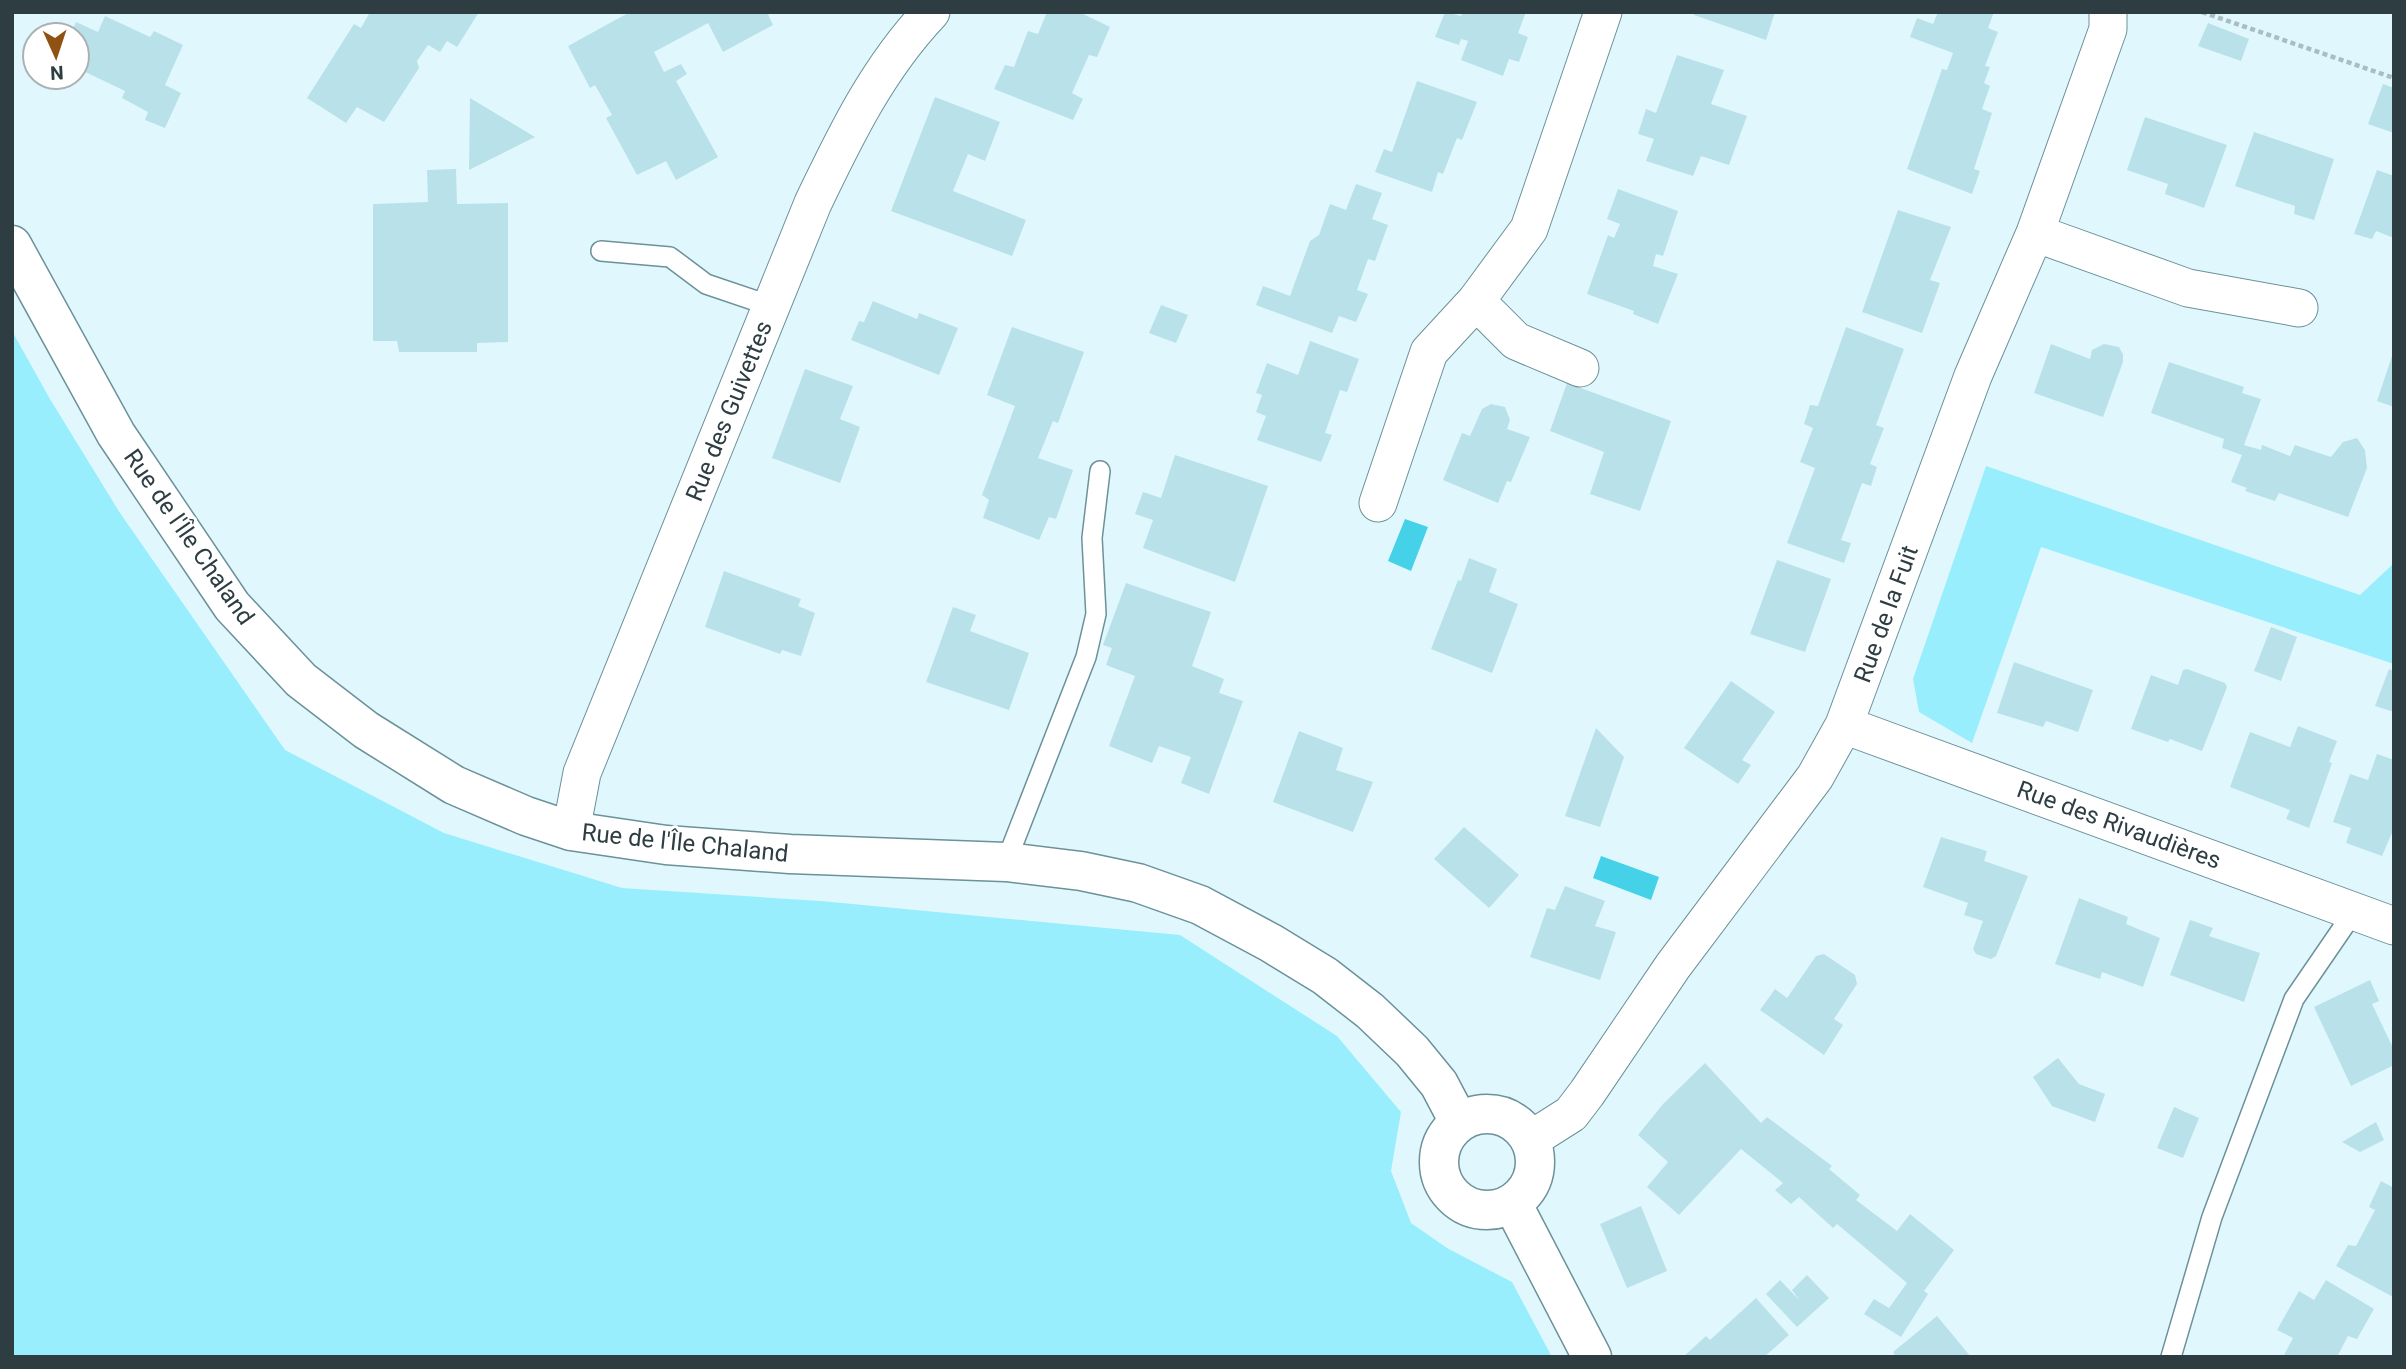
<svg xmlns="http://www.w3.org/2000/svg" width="2406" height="1369" font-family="Roboto,sans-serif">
<rect width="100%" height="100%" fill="#e0f8fd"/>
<path fill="#99eefe" d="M12 331 50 399 120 513 285 750 444 833 622 888 821 901 1180 935 1337 1036 1401 1112 1391 1171 1411 1223 1447 1248 1512 1282 1552 1357H12Z
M1986 466 2360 595 2394 563V664L2041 547 1972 743 1919 712 1913 679Z"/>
<path fill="#45d1e8" d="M1405 519 1428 527 1411 571 1388 561Z
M1601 856 1659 877 1651 900 1593 878Z"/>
<path fill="#b9e1e9" d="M370 12H479L457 47 447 41 440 52 428 45 417 61 419 68 384 122 357 107 346 123 307 98 354 24 361 28Z
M630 12H767L773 25 723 52 708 23 654 52 664 72 681 64 687 74 676 81 718 157 676 180 666 161 637 175 606 118 612 115 595 85 590 88 568 46Z
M1047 12H1079L1110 27 1097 57 1089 55 1072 93 1083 99 1073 120 994 89 1005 65 1014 67 1028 31 1038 34Z
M1445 12 1461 16 1463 12H1526L1518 33 1528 37 1519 62 1509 59 1503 76 1461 60 1468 41 1461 39 1459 45 1435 37Z
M1695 12H1775L1766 40 1694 15Z
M1938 12H1994L1988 28 1998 32 1985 66 1990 67 1984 83 1990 86 1982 109 1992 113 1974 169 1980 171 1972 194 1907 169 1942 69 1947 70 1953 53 1910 37 1917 18 1933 24Z
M105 16 150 37 154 31 183 45 165 85 181 93 165 128 145 120 148 112 122 98 125 91 77 68V35H70L76 22 98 32Z
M2208 23 2249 39 2241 61 2198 46Z
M1677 55 1724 70 1711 104 1747 116 1729 165 1701 156 1693 176 1646 161 1654 139 1638 134 1646 109 1656 113Z
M1417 81 1477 102 1462 140 1457 138 1443 174 1438 172 1432 192 1375 172 1384 149 1392 152Z
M2383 84 2394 88V133L2368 124Z
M935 97 1000 122 985 161 968 154 953 191 1026 220 1012 256 891 211Z
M470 98 535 137 469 170Z
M2145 117 2227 145 2204 208 2165 194 2168 184 2127 170Z
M2254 132 2334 159 2314 220 2294 214 2295 206 2235 186Z
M456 169 457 204 508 203V342L477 343V352H399L397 341H373V204L428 202 427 170Z
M2377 170 2394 176V238L2376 231 2372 239 2354 234Z
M1356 184 1382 193 1372 219 1388 225 1375 261 1368 259 1357 290 1368 294 1356 322 1339 316 1332 333 1256 305 1263 286 1290 296 1310 241 1319 235 1330 204 1346 210Z
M1618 189 1678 211 1663 256 1656 254 1653 266 1678 274 1658 324 1633 314 1634 311 1587 294 1608 235 1614 238 1620 224 1607 219Z
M1898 210 1951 227 1930 280 1940 283 1922 333 1862 312Z
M873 301 917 319 919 313 958 328 939 375 851 340 859 321 864 322Z
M1161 305 1188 315 1176 343 1149 333Z
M1012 327 1084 352 1058 423 1053 421 1038 458 1073 470 1056 519 1049 517 1039 540 983 518 989 500 982 495 1015 406 987 395Z
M1846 327 1904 349 1876 425 1884 428 1870 464 1877 467 1871 486 1862 483 1841 540 1851 543 1844 563 1787 543 1815 468 1800 462 1813 428 1804 424 1810 405 1818 406Z
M1310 341 1359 359 1347 392 1340 390 1325 433 1332 435 1321 462 1257 440 1266 416 1256 412 1262 395 1256 393 1267 363 1298 375Z
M2051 344 2090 359 2092 350 2104 344 2119 347 2123 354V362L2103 417 2034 393Z
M2393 353H2394V407L2377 401Z
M2169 362 2244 387 2242 393 2261 399 2244 445 2261 450 2262 445 2290 456 2295 445 2331 457 2343 442 2357 438 2365 450 2367 468 2348 517 2279 493 2275 501 2245 491 2247 488 2231 482 2242 455 2222 448 2224 439 2151 413Z
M805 369 853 386 840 419 860 427 840 483 772 458Z
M1567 383 1671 421 1640 511 1590 494 1604 452 1550 431Z
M1491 404 1505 407 1510 420 1507 429 1530 437 1511 482 1507 481 1498 503 1443 480 1462 433 1470 436 1482 409Z
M1175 455 1268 486 1235 582 1143 548 1153 520 1135 514 1143 492 1161 498Z
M1469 558 1497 569 1489 592 1518 604 1492 673 1431 649 1458 580 1461 581Z
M1777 560 1831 579 1805 652 1750 634Z
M724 571 801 599 798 606 815 613 801 656 782 650 780 654 705 627Z
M1126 583 1211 612 1192 666 1224 679 1219 693 1243 701 1209 794 1181 783 1191 757 1159 746 1152 763 1109 746 1135 676 1106 665 1112 648 1103 645Z
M953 607 976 615 970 631 1029 653 1009 710 926 682Z
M2271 627 2297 637 2281 681 2254 671Z
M2014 662 2093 690 2078 732 2046 721 2043 727 1997 713Z
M2187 669 2225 683 2227 687 2202 751 2170 739 2168 742 2131 729 2151 675 2178 685 2183 670Z
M2389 669 2394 671V712L2375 706Z
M1731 681 1775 712 1742 760 1751 765 1738 784 1684 748Z
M2298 726 2337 741 2329 762 2332 763 2309 828 2286 819 2290 810 2230 787 2250 732 2290 747Z
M1596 728 1624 757 1600 827 1565 816Z
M1299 731 1343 748 1336 770 1373 782 1353 832 1273 802Z
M2377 754 2394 760V828L2382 856 2346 843 2351 828 2333 822 2350 774 2368 780Z
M1464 827 1519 875 1489 908 1434 859Z
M1941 837 1987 851 1984 861 2028 876 1996 956 1991 959 1976 954 1973 949 1983 921 1964 915 1968 903 1923 887Z
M1565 886 1605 901 1595 926 1616 932 1600 980 1530 957 1547 908 1555 910Z
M2079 898 2128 917 2126 924 2160 938 2143 987 2102 972 2100 979 2055 964Z
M2190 920 2213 928 2209 936 2260 953 2244 1002 2170 975Z
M1824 954 1855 975 1857 984 1834 1019 1843 1025 1824 1055 1760 1010 1775 989 1787 998 1816 956Z
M2370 980 2379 1001 2372 1004 2394 1050V1065L2351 1086 2314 1007Z
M2058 1058 2079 1084 2105 1094 2095 1122 2052 1106 2033 1077Z
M1705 1063 1761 1123 1767 1117 1832 1166 1829 1169 1860 1195 1856 1200 1897 1231 1910 1214 1954 1250 1924 1291 1928 1294 1901 1337 1864 1314 1874 1299 1889 1308 1907 1283 1837 1224 1833 1228 1799 1197 1791 1204 1775 1190 1783 1183 1741 1149 1679 1215 1647 1187 1668 1162 1638 1135 1663 1104Z
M2174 1107 2199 1118 2183 1158 2157 1148Z
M2376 1122 2384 1140 2360 1152 2342 1142Z
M2381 1181 2394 1188 2393 1297 2336 1266 2348 1245 2356 1246 2375 1210 2369 1207Z
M1641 1206 1667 1271 1627 1288 1600 1224Z
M1807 1275 1829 1298 1797 1327 1766 1294 1780 1280 1800 1301 1792 1290Z
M2326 1280 2374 1309 2357 1339 2348 1336 2337 1357H2283L2293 1338 2277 1330 2299 1291 2314 1300Z
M1756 1298 1789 1335 1764 1357H1683L1706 1336 1710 1340Z
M1937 1316 1971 1357H1896L1893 1352Z"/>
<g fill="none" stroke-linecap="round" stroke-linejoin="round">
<defs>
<path id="service" d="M601 251 670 257 706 284 771 306
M1006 862 1086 657 1096 614 1092 538 1100 471
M2171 1357 2212 1217 2294 999 2355 910"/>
<path id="minor" d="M2035 233 2188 288 2299 308
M1476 301 1516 341 1580 368
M1378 503 1429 352 1476 301 1529 229 1603 12
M1844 725 2394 926
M571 831 582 773 813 203C846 134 878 68 931 12
M1530 1140 1571 1114 1587 1093 1673 966 1815 777 1844 725 1973 376 2035 233 2108 29V12"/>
<path id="tertiary" d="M12 245 116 434 232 606 301 680 366 730 454 785 526 816 571 831 666 845 790 854 1006 862 1081 871 1138 883 1200 905 1271 943 1325 976 1370 1011 1412 1051 1439 1084 1459 1122
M1439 1162a48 48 0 1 1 96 0a48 48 0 1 1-96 0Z
M1512 1203 1592 1357"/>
</defs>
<use href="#service" stroke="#6b9199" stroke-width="22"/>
<use href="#minor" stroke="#6b9199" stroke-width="39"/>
<use href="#tertiary" stroke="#6b9199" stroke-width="41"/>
<path stroke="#a8bec3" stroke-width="4.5" stroke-dasharray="5 3.5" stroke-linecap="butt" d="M2202 12 2394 78"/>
<use href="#service" stroke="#fff" stroke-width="19"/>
<use href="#minor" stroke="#fff" stroke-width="37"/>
<use href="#tertiary" stroke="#fff" stroke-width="38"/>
</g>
<g text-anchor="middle" stroke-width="6" stroke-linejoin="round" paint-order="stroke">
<g font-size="24" fill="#2d3d41" stroke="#fff">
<text transform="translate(729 411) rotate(-68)" y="8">Rue des Guivettes</text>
<text transform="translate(189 537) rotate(55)" y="8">Rue de l'Île Chaland</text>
<text transform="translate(1886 614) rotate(-70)" y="8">Rue de la Fuit</text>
<text transform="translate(2119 825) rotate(20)" y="8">Rue des Rivaudières</text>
<text transform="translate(685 843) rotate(6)" y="8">Rue de l'Île Chaland</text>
</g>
</g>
<rect width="2406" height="1369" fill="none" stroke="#2d3d41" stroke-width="28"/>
<g transform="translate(56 56) rotate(177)"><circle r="33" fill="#ffffff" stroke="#abb1b3" stroke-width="2"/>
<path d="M0-5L12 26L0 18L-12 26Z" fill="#8f5212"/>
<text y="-10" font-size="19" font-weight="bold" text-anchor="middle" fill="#2d3d41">N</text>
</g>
</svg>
